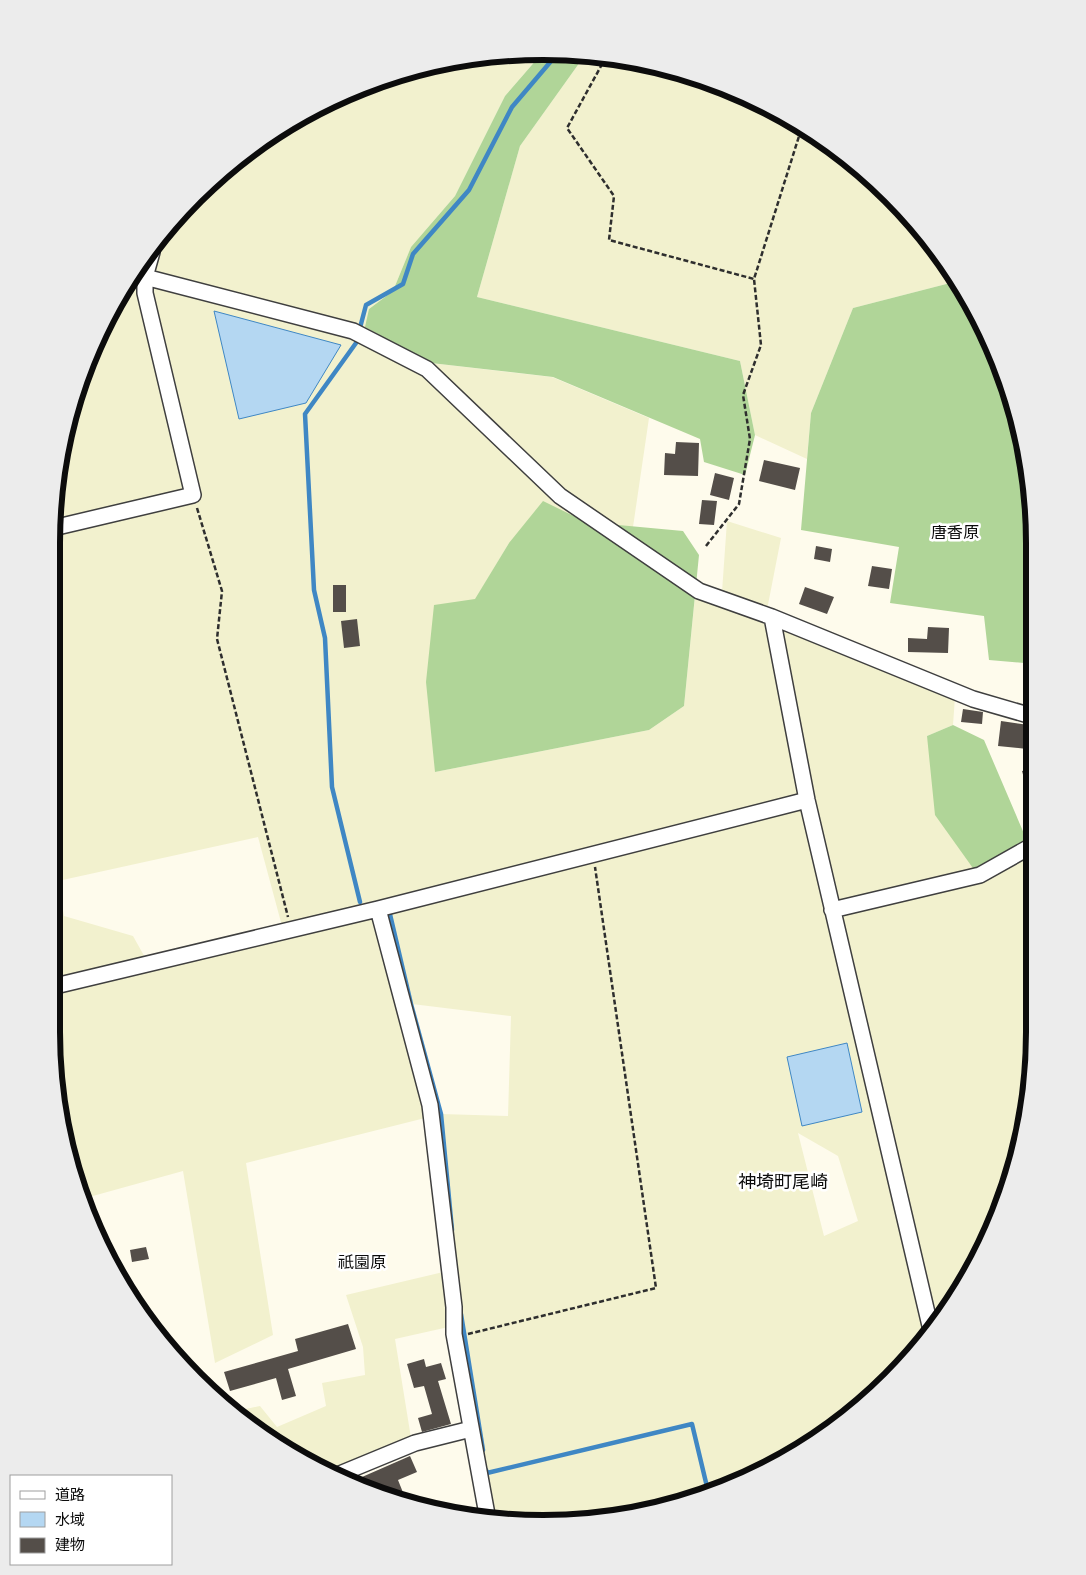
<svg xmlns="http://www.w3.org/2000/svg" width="1086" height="1575" font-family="'Noto Serif','Noto Sans JP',serif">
<rect width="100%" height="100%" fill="#fefbec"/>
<path fill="#f2f1ce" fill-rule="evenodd" d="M544 51 505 96 455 196 411 247 393 291 369 309 431 363 552 377 649 418 633 527 586 522 509 543 475 600 435 772 649 730 684 706 695 596 721 606 727 521 781 538 765 620 955 697 953 725 927 736 975 871 1035 839V1032L1025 1128 997 1220 952 1305 891 1380 816 1441 761 1473 639 1514 543 1524 494 1521 462 1324 395 1339 411 1438 339 1465 342 1479 270 1441 232 1412 260 1406 277 1427 326 1406 322 1383 365 1375 363 1347 346 1295 456 1269 441 1114 246 1163 273 1335 215 1363 183 1171 82 1199 68 1160 51 1032V543L61 447 77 385 117 297 195 195 270 134 355 89 447 61ZM258 837 282 926 147 961 133 936 64 916 58 881ZM412 1004 511 1016 508 1116 441 1114ZM798 1133 838 1156 858 1221 824 1236Z
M585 55 639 61 731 89 816 134 891 195 952 270 958 281 853 308 811 413 807 459 755 435 740 361 477 297 520 146Z"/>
<path fill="#b0d598" d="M544 51 585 55 520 146 477 297 740 361 755 435 745 475 704 462 700 439 553 377 431 363 365 327 369 309 393 291 411 247 455 196 505 96Z
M958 281 984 325 1014 415 1031 504 1035 543V664L989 660 984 616 890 603 899 547 801 530 811 413 853 308Z
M543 501 586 522 683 531 699 555 684 706 649 730 435 772 426 682 434 605 475 599 509 543Z
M953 725 984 740 1028 843 975 871 935 815 927 736Z"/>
<path fill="#b4d7f2" stroke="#3f87c4" d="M214 311 341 345 306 403 239 419Z
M847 1043 862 1112 802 1126 787 1057Z"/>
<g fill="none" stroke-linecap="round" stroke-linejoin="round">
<path stroke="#3f87c4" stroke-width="4.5" d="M360 902 332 787 325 638 314 590 305 414 356 343 366 305 403 284 413 254 469 190 512 107 558 53
M389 910 411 1004 441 1114 452 1230
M461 1314 483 1450
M486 1470 487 1473 692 1424 708 1491"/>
</g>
<path fill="#544e49" d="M676 442 699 443 698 476 664 475 665 453 675 454Z
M764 460 800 468 795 490 759 481Z
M715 473 734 478 729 500 710 495Z
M702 500 717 501 714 525 699 524Z
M816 546 832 549 830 562 814 559Z
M872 566 892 569 889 589 868 586Z
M333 585H346V612H333Z
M805 587 834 597 827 614 799 604Z
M357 619 360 646 344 648 341 621Z
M928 627 949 628 948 653 908 652V638L927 639Z
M963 709 983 712 982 724 961 722Z
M1001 721 1029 725 1027 749 998 746Z
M1035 768V803H1031L1022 771Z
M146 1247 149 1259 132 1262 130 1250Z
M348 1324 356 1349 288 1369 296 1396 282 1400 276 1378 230 1391 224 1372 298 1351 295 1339Z
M424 1359 426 1367 441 1363 446 1379 438 1381 451 1424 422 1432 418 1418 432 1414 424 1386 414 1388 407 1364Z
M410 1456 417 1472 398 1480 406 1500 367 1489 362 1477Z"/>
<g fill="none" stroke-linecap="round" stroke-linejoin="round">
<defs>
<path id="street" d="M133 277H145L353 331 427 369 560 496 699 591 772 617 973 699 1035 717
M53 528 193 495 145 293V277L152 252
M772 617 807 800 931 1330
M378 909 430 1105 454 1307V1334L488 1520
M832 910 980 875 1035 844
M51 987 378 909 807 800
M335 1476 415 1443 471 1429"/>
</defs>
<use href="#street" stroke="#3f3f3f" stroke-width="18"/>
<path stroke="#2e2e2e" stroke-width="2.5" stroke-dasharray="5 2.5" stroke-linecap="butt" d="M606 57 567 128 614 196 609 240 754 279
M197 508 222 591 217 639 288 917
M706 546 739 504 750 439 743 395 761 345 754 279 800 133 798 125
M468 1334 656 1288 595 867"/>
<use href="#street" stroke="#fff" stroke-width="15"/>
</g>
<g text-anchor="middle" stroke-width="5" stroke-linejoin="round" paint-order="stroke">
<g font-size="16" fill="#0c0c0c" stroke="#fff">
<text x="955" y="538">唐香原</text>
<text x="362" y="1268">祇園原</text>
</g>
<g font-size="18" fill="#0c0c0c" stroke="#fff">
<text x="783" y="1188">神埼町尾崎</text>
</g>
</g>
<path d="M0 0H1086V1575H0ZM543 60H543A483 483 0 0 1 1026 543V1032A483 483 0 0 1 543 1515H543A483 483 0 0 1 60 1032V543A483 483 0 0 1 543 60Z" fill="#ececec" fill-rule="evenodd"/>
<path fill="none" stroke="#0c0c0c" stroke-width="6" d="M543 60H543A483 483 0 0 1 1026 543V1032A483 483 0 0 1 543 1515H543A483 483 0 0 1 60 1032V543A483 483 0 0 1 543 60Z"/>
<rect x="10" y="1475" width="162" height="90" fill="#ffffff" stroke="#9e9e9e"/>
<rect x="20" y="1491" width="25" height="8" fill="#ffffff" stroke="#9e9e9e"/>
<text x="55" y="1500" font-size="15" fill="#0c0c0c">道路</text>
<rect x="20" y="1512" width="25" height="15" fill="#b4d7f2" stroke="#9e9e9e"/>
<text x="55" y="1525" font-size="15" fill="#0c0c0c">水域</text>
<rect x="20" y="1538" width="25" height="15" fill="#544e49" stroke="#9e9e9e"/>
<text x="55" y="1550" font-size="15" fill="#0c0c0c">建物</text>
</svg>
